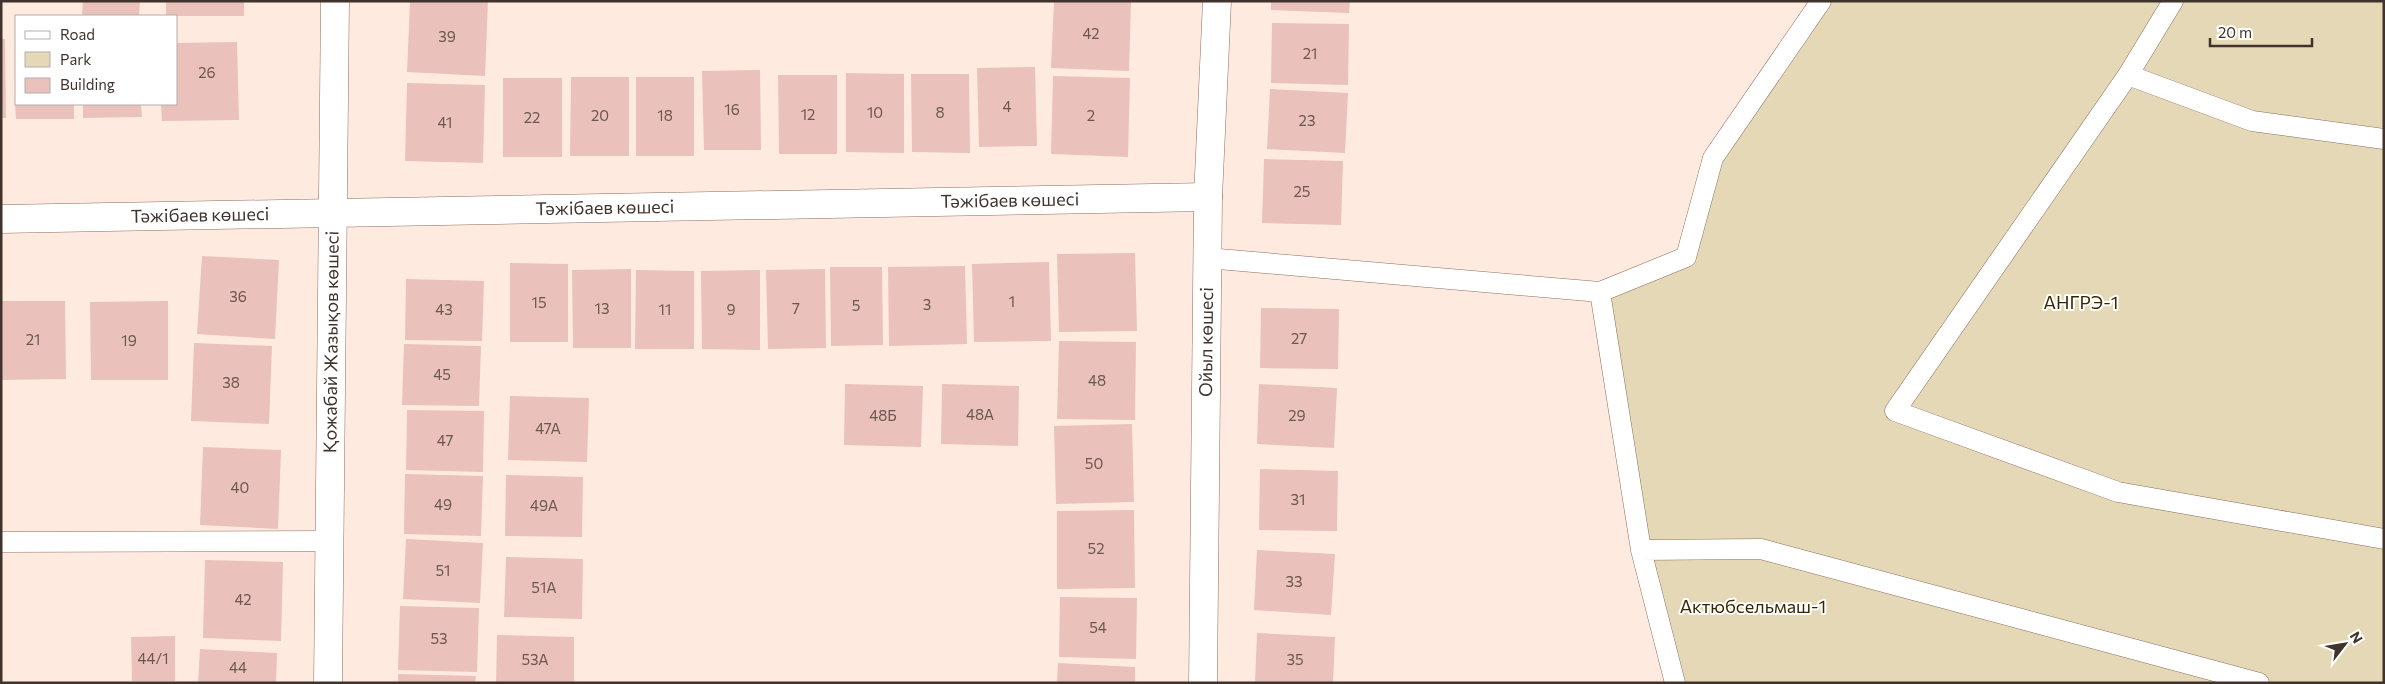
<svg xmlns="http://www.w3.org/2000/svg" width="2385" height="684" font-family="Commissioner,sans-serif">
<rect width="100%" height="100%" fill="#ffeadf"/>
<path fill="#e5d8b7" d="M1823 1H2384V683H1675L1600 292 1686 257 1713 158Z"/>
<path fill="#eac2bb" d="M83 1H140L139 16H82Z
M166 1H244V16H166Z
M410 1H488L485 76 407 72Z
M1054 1H1131L1129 71 1051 68Z
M1271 1H1350L1349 13 1271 10Z
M1272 23 1349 24 1348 85 1271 83Z
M1 39H5L6 118H1Z
M237 42 239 120 162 121 161 104H176V43Z
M1035 67 1037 146 979 147 977 68Z
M760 70 761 150H704L702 71Z
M846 73 904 74V153L846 152Z
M911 74H969L970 153 912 152Z
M778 75H837V154H779Z
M1053 76 1130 78 1128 157 1051 154Z
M571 77H629V156H570Z
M636 77H694V156H636Z
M503 78H562V157H503Z
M407 83 485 85 483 163 405 161Z
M1270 89 1348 93 1345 153 1267 149Z
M15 104H74V119H16Z
M83 104H141L142 117 83 118Z
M1264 159 1343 161 1341 225 1262 223Z
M1135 253 1137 331 1059 332 1057 254Z
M202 256 279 260 275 339 197 334Z
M1049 262 1051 341 974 342 972 264Z
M510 263 568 264V342H510Z
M965 266 967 344 889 346 888 267Z
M830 267H882L883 345 831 346Z
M631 269V348H573L572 270Z
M825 269 826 348 768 349 766 270Z
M636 270 694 271V349H635Z
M760 270V350L702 349 701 271Z
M406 279 484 281 482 341 405 340Z
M1 301H65L66 379 1 380Z
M168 301V380H91L90 302Z
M1261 308 1339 309 1338 369 1260 368Z
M1059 341 1136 342 1135 420 1057 419Z
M194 343 272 346 269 424 191 421Z
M404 344 481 346 479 406 402 405Z
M845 384 923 386 921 447 844 445Z
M942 384 1019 386 1018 446 941 444Z
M1259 384 1337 388 1334 448 1257 444Z
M510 396 589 398 587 462 508 460Z
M407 410 484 411 483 472 406 470Z
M1132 424 1134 502 1056 504 1054 426Z
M203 447 281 450 278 529 200 525Z
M1260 469 1338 471 1337 531 1259 530Z
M405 474 483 476 481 536 404 534Z
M506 475 583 477 582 537 505 536Z
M1134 510 1135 588 1057 589V511Z
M406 539 483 543 480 603 403 599Z
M1257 550 1335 554 1331 615 1254 610Z
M506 557 583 559 582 619 504 617Z
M205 560 283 562 281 641 203 638Z
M1060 597 1137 598 1136 659 1059 657Z
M400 606 479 608 477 672 398 670Z
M1257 633 1335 637 1333 683H1255Z
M497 635 574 637V683H496Z
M175 636V681H132L131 637Z
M200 649 277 653 276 683H198Z
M1058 663 1135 667V683H1057Z
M398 674 476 676 475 683H398Z"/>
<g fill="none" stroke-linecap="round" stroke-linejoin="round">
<defs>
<path id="lane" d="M1821 1 1713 158 1686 257 1600 292 1641 550 1761 549 2259 683
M2173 1 2128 75 1895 411 2118 492 2384 539
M2128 75 2252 121 2384 139
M1207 258 1600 292
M1 542 330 541
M1641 550 1675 683"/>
<g id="street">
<path id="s1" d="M1 219 1208 197"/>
<path id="s2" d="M328 683 335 1"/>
<path id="s3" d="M1203 683 1208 197 1217 1"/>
</g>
</defs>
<use href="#lane" stroke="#8c6e5e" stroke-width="21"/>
<use href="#street" stroke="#8c6e5e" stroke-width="29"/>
<use href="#lane" stroke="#fff" stroke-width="20"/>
<use href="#street" stroke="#fff" stroke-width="28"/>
</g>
<g text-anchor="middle" stroke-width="4" stroke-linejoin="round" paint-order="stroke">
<g font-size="15" fill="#6a5750">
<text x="1091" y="39">42</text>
<text x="447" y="42">39</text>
<text x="1310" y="59">21</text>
<text x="207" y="78">26</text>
<text x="1007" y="112">4</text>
<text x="732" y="115">16</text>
<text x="875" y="118">10</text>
<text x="940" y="118">8</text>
<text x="808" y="120">12</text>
<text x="600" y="121">20</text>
<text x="665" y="121">18</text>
<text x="1091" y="121">2</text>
<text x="532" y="123">22</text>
<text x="1307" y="126">23</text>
<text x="445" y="128">41</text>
<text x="1302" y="197">25</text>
<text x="238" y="302">36</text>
<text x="1012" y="307">1</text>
<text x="539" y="308">15</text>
<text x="927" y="310">3</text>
<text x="856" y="311">5</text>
<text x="602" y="314">13</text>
<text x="796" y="314">7</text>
<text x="444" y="315">43</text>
<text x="665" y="315">11</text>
<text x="731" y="315">9</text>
<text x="1299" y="344">27</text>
<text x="33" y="345">21</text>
<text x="129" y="346">19</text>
<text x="442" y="380">45</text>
<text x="1097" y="386">48</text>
<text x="231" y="388">38</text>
<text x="980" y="420">48А</text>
<text x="883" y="421">48Б</text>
<text x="1297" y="421">29</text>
<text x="548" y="434">47А</text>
<text x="445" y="446">47</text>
<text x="1094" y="469">50</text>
<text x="240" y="493">40</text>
<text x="1298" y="505">31</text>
<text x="443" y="510">49</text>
<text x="544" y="511">49А</text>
<text x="1096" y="554">52</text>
<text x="443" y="576">51</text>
<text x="1294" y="587">33</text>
<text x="544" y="593">51А</text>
<text x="243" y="605">42</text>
<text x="1098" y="633">54</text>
<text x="439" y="644">53</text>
<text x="153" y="664">44/1</text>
<text x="535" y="665">53А</text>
<text x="1295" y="665">35</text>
<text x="238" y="673">44</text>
</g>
<g font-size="18" fill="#40332c" stroke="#fff">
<text dy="6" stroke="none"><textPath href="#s1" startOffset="1009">Тәжібаев көшесі</textPath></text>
<text dy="6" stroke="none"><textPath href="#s1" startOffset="604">Тәжібаев көшесі</textPath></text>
<text dy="6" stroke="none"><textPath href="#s1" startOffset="199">Тәжібаев көшесі</textPath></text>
<text dy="6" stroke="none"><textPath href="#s2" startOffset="341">Қожабай Жазықов көшесі</textPath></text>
<text dy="6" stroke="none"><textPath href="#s3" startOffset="341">Ойыл көшесі</textPath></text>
</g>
<g font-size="18" fill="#362700" stroke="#fff">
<text x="2081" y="309">АНГРЭ-1</text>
<text x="1753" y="613">Актюбсельмаш-1</text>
</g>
</g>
<rect width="2385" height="684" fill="none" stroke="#40332c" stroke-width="5"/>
<rect x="15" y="15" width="162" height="90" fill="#ffffff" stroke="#b3adab"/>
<rect x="25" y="31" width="25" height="8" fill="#ffffff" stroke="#b3adab"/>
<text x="60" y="40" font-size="15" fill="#40332c">Road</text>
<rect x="25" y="52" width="25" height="15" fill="#e5d8b7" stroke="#b3adab"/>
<text x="60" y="65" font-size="15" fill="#40332c">Park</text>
<rect x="25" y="78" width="25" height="15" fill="#eac2bb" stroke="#b3adab"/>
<text x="60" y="90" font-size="15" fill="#40332c">Building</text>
<g transform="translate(2345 644) rotate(59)" stroke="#ffffff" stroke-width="4" paint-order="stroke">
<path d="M0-4L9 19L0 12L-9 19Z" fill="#40332c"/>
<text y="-8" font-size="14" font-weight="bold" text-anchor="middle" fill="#40332c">N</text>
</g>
<path d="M2210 38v8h102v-8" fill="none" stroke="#40332c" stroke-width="2.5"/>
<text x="2218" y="38" font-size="15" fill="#40332c" stroke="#ffffff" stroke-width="4" paint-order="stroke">20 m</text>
</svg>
